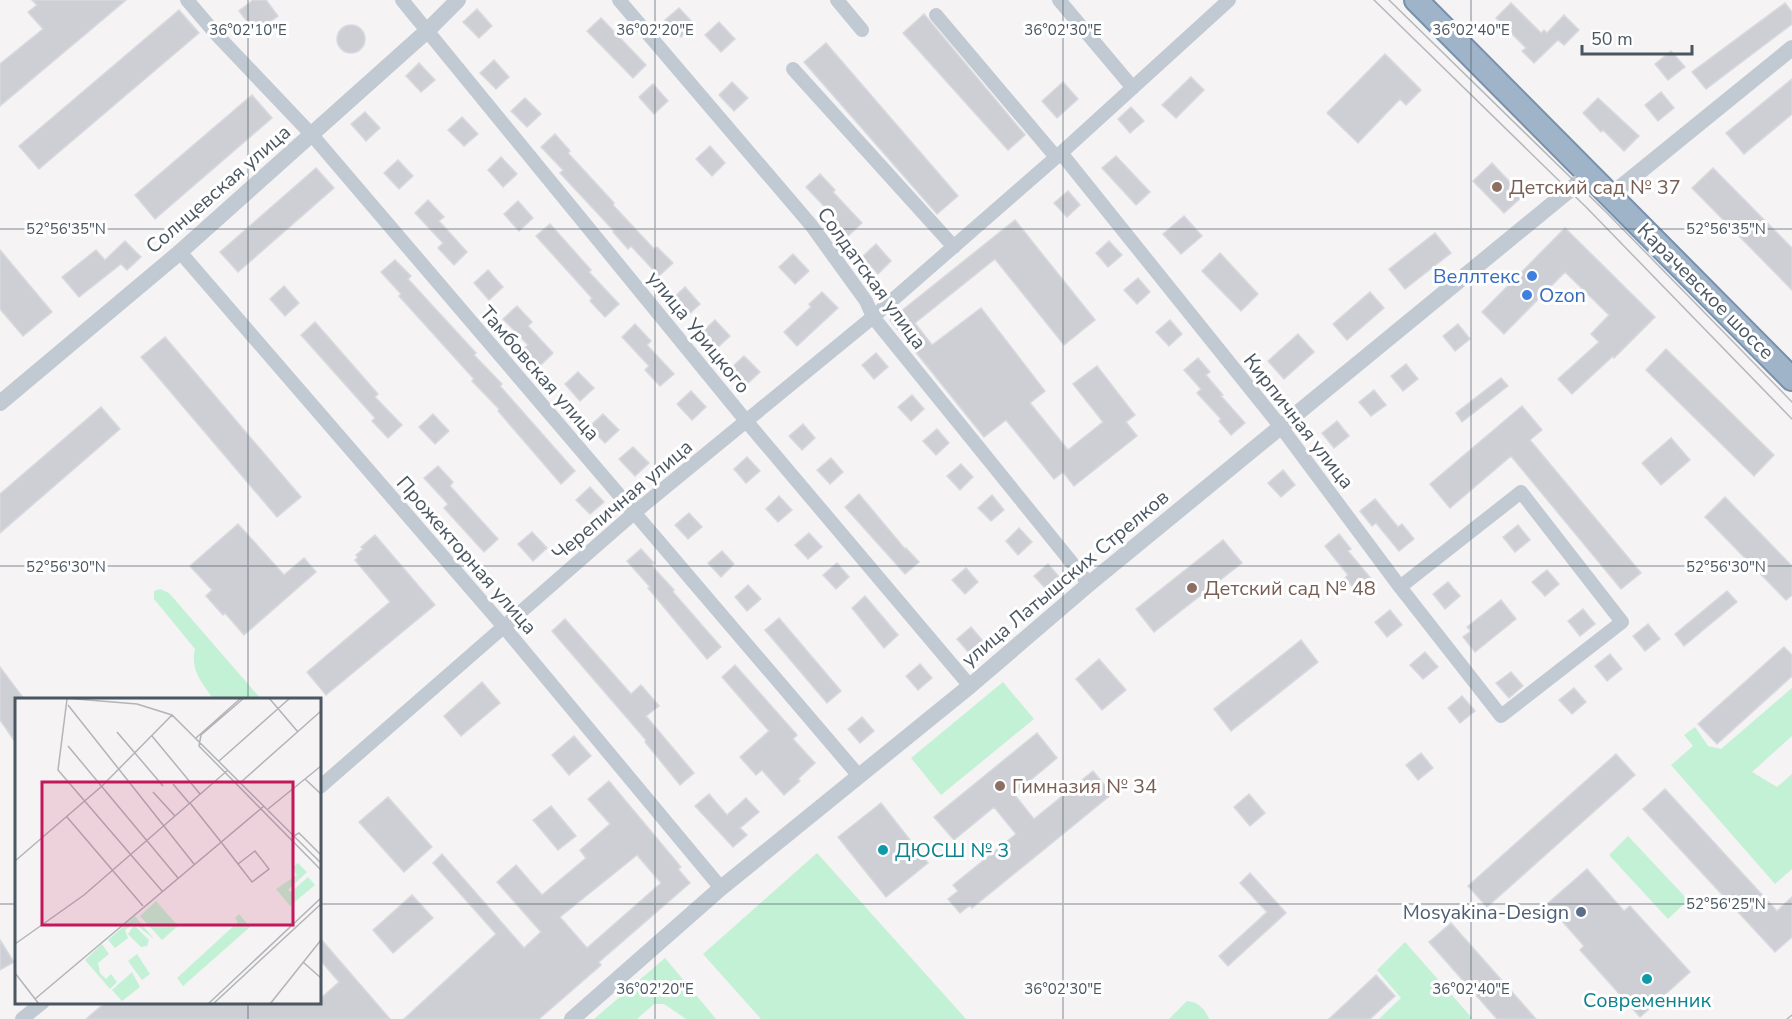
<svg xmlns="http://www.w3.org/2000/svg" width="1792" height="1019" font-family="'Nunito Sans',sans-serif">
<rect width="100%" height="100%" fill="#f5f3f3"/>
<path fill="#c3f1d5" d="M160 589 169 593 261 699H213C202 682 190 671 195 649L154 599V591Z
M1003 682 1034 719 941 795 911 758Z
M1792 688V736L1752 772 1777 787 1792 774V869L1775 884 1671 765 1693 746 1684 735 1695 727 1708 746 1721 749Z
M1628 836 1688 900 1668 919 1609 855Z
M817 853 966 1019H761L703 954Z
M1405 942 1473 1019H1379L1401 998 1377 970Z
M665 958 716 1019H686L664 1004H654L637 1019H594Z
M1187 1001C1197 1001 1206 1010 1209 1019H1169Z"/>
<path fill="#cdcfd5" stroke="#d7d9de" stroke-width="1.5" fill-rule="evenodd" d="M32 0H126L0 106V64L43 29 28 12 37 5Z
M253 0H266L278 16 255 32 239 11Z
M1511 3 1541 33 1544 30 1547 33 1564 15 1579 30 1564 45 1558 40 1534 63 1522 51 1526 48 1496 18Z
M1785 3 1792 12V24L1706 89 1692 72Z
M679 8 694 24 681 37 665 20Z
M477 9 492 26 479 38 463 22Z
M179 10 199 33 39 169 19 146Z
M924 14 1025 135 1008 150 903 33Z
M601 18 646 65 633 78 587 31Z
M719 22 735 39 721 52 705 35Z
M337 39a14 14 0 1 1 28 0a14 14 0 1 1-28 0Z
M826 43 958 196 937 214 804 62Z
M1671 51 1685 67 1668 80 1655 64Z
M1385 54 1421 90 1406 105 1400 99 1358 143 1327 113Z
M494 60 509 77 496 89 480 73Z
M419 63 435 80 421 92 406 76Z
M1191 77 1204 90 1176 118 1162 105Z
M1792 79V114L1744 154 1726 133Z
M732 82 748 98 734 111 719 95Z
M1063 82 1078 99 1057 118 1042 101Z
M653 84 668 101 654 114 639 97Z
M1661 92 1674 108 1658 121 1645 105Z
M252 95 272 118 155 219 135 195Z
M525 98 541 114 527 127 511 111Z
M1598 98 1639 136 1624 151 1603 130 1601 132 1583 113Z
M1131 107 1144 121 1130 133 1118 119Z
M365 112 380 128 366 141 351 124Z
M462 117 478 134 464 146 448 130Z
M555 134 570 151 568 153 614 203 613 205 654 249 657 247 673 263 659 276 631 246 628 249 613 232 614 231 560 173 563 170 541 147Z
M710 146 725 163 712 176 696 159Z
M1116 156 1150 192 1136 205 1102 168Z
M501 157 517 174 503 187 488 170Z
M398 160 413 176 399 189 384 173Z
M1492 163 1523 196 1504 213 1473 181Z
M316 168 334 188 238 272 220 252Z
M1713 168 1792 248V290L1692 188Z
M820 174 835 190 833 192 862 223 848 236 833 220 835 218 806 187Z
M1068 191 1080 205 1067 217 1054 203Z
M428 200 444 217 439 221 467 252 454 265 438 248 443 243 415 213Z
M518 201 533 218 519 231 504 214Z
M1184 216 1202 236 1181 254 1163 234Z
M1015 220 1095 320 1064 345 995 259 915 323 932 345 981 308 1045 391 1030 403 1068 450 1103 422 1073 384 1097 366 1135 415 1126 422 1137 436 1074 486 1063 472 1054 479 1006 420 984 437 890 320Z
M550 224 591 270 589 272 619 304 605 317 590 301 592 298 536 236Z
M1565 228 1655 317 1614 358 1613 356 1572 394 1558 379 1599 342 1591 334 1609 315 1565 272 1504 334 1482 312Z
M1435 233 1451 253 1405 289 1389 269Z
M125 241 141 257 127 270 121 264 79 297 62 277 96 250 105 260Z
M1109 241 1122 255 1108 267 1096 253Z
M876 244 891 261 878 274 862 257Z
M0 250 52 312 23 336 0 309Z
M1220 253 1258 294 1241 311 1202 271Z
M793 254 809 271 795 284 779 267Z
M395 260 411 276 408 279 476 353 474 355 502 384 500 386 575 471 561 484 498 411 499 409 472 381 474 379 399 296 401 294 381 272Z
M488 270 503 287 489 300 474 283Z
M1138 278 1150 292 1137 304 1124 290Z
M284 286 299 303 285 316 270 299Z
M685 287 700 304 686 317 671 300Z
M822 292 838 308 797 346 784 332 811 307 809 304Z
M1370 292 1384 308 1347 340 1333 324Z
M517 306 532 322 528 326 553 353 540 366 524 349 528 345 503 319Z
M715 320 730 336 716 349 701 333Z
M1170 320 1182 334 1169 346 1156 332Z
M315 322 378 394 375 397 402 425 388 438 372 421 375 418 301 335Z
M635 324 651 341 647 345 674 374 660 386 645 370 649 366 622 337Z
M1458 324 1470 339 1455 351 1443 336Z
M1298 334 1314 352 1284 379 1268 361Z
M165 337 301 497 277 517 141 357Z
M1666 349 1774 455 1754 476 1646 370Z
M876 353 888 367 874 379 862 365Z
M744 356 760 372 746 385 730 369Z
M1198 358 1210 372 1206 375 1223 395 1221 396 1245 423 1231 435 1219 421 1221 419 1197 393 1201 389 1184 370Z
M1406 364 1418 379 1403 391 1391 376Z
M578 372 594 388 580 401 565 384Z
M1501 378 1508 386 1462 422 1456 413Z
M1374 390 1386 405 1371 416 1359 402Z
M691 391 706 407 692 420 677 404Z
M912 395 924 409 911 421 898 407Z
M1522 406 1542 430 1530 440 1641 573 1621 589 1511 456 1450 508 1430 484Z
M101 407 120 429 0 533V494Z
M433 414 449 431 435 444 419 427Z
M603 414 619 430 605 443 589 427Z
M1337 421 1349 436 1334 448 1322 433Z
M803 424 815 438 802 450 789 436Z
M937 429 949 443 936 455 923 441Z
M1671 438 1690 460 1661 485 1642 463Z
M633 447 649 463 635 476 619 459Z
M747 457 760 471 746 483 734 469Z
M831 458 843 472 830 484 817 470Z
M961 464 973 477 960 490 947 476Z
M438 466 453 482 450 486 498 539 484 552 444 508 448 504 424 478Z
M1283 470 1295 485 1281 497 1268 483Z
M590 487 604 502 590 514 576 500Z
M859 494 905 549 906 548 919 562 905 574 845 507Z
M992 495 1004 510 991 521 978 508Z
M779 496 792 510 778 522 766 509Z
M1725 497 1792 566V595L1786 600 1705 517Z
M1375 499 1398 527 1402 524 1414 539 1399 551 1376 523 1372 526 1360 511Z
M689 513 702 527 688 539 675 525Z
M238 524 284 575 304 558 316 572 244 635 225 613 223 615 206 596 212 590 190 566Z
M1518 525 1530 540 1515 552 1503 537Z
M1019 528 1032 542 1018 555 1006 541Z
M532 532 547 548 533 561 518 544Z
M809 533 822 547 808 559 795 545Z
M1339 534 1351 549 1348 551 1372 580 1357 592 1345 578 1348 575 1325 546Z
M375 535 435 605 326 695 307 672 390 602 355 560 358 557 356 555 363 549 361 547Z
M1223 540 1242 563 1154 632 1136 609Z
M641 549 654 563 651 565 674 590 673 592 721 647 707 659 648 588 650 587 627 561Z
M722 551 734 564 721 577 708 563Z
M837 563 849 577 836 589 823 575Z
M1048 564 1060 578 1047 590 1034 576Z
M966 568 978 582 965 594 952 580Z
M1547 570 1559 584 1545 596 1532 582Z
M1448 582 1460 596 1445 609 1433 594Z
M748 585 761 599 747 611 735 597Z
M1727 591 1737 602 1684 646 1675 634Z
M865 596 898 635 884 648 852 608Z
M1501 600 1516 619 1475 652 1463 637 1471 631 1467 627Z
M1583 609 1595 624 1580 636 1568 621Z
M1390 610 1402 625 1387 637 1375 622Z
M779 618 841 691 827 703 765 630Z
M565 619 631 694 641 685 659 706 646 716 694 773 680 785 645 742 646 740 552 631Z
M1648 624 1660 639 1645 651 1633 636Z
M971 627 983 641 970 654 957 639Z
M1301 640 1318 662 1231 731 1214 709Z
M1784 647 1792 655V676L1717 744 1698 724Z
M1425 652 1438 667 1423 679 1410 665Z
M1610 654 1622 669 1607 681 1595 666Z
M1099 659 1126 690 1102 710 1076 679Z
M920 664 932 678 918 690 906 676Z
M735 665 797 735 793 739 815 763 798 779 800 781 784 795 762 770 756 775 740 757 769 731 722 677Z
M0 667 24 699H16V743L0 720Z
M1511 672 1523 686 1509 698 1496 683Z
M482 682 500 703 461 736 444 716Z
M1574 688 1586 702 1572 714 1559 700Z
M1462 696 1475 711 1460 723 1448 708Z
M862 717 874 731 860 743 848 729Z
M1037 733 1057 758 1014 794 1034 819 1093 771 1112 794 972 908 970 905 960 913 948 899 958 891 953 885 1016 834 994 807 954 840 934 817Z
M574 736 591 756 569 775 552 755Z
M1421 753 1433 768 1418 780 1406 765Z
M1616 754 1635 775 1487 907 1468 886Z
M609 781 681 867 678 869 690 883 599 962 601 965 539 1019H404L496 934 433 863 442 854 524 948 541 932 497 882 516 865 542 895 586 858 580 850 610 824 588 799ZM637 855 661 883 587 948 560 917Z
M1665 789 1777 911 1792 897V937L1775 952 1643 809Z
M709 794 727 815 746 798 759 812 740 828 747 835 733 847 695 806Z
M1249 794 1265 813 1250 826 1234 807Z
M388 797 432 847 404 872 359 822Z
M881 803 928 863 886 897 838 837Z
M551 806 576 836 558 850 533 820Z
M1587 869 1624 911 1630 906 1690 972 1640 1017 1580 950 1584 946 1547 904Z
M1250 873 1286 913 1228 966 1219 956 1267 912 1240 883Z
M412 895 433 918 393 953 373 930Z
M1451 923 1536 1019H1497L1429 942Z
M320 938 390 1019H86L106 1002H320V999L339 982 320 960Z
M0 940 14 962 0 970Z
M1376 975 1395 996 1370 1019H1329Z"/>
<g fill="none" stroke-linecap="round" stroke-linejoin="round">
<defs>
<path id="trunk" d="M1416 0 1792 379"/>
</defs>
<use href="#trunk" stroke="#7690ad" stroke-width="26"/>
<path stroke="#c1cad2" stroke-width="14" d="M187 0 216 34 312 135 859 776
M402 0 747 422 970 686
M619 0 811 225 866 301 873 317 1089 584
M837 0 862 30
M1059 0 1133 88
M936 15 1056 157
M793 69 954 247
M1061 153 1281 427 1400 587 1501 716 1622 622 1521 492 1400 587
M180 252 504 627 721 888
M320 787 634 513 873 317 1061 153 1229 0
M22 1019 43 1002"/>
<path stroke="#c1cad2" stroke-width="16" d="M1611 195 1792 48
M0 403 180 252 427 31 458 0
M572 1019 721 888 970 686 1089 584 1589 174"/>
<use href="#trunk" stroke="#9fb4c9" stroke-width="22"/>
<path stroke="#b5b8bd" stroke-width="1.5" d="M1374 0 1586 207 1792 419
M1389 0 1608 214 1792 402
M1787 1019 1792 1015"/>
</g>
<path fill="none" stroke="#4a5661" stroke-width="1.5" stroke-opacity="0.45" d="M248 0V700M655 0V1019M1063 0V1019M1471 0V1019M0 229H1792M0 566H1792M0 904H16M320 904H1792M248 1002V1019"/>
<g fill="#8d6e63" stroke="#fff" stroke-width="2">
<circle cx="1497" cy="187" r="6"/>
<circle cx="1192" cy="588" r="6"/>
<circle cx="1000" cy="786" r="6"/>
</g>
<g fill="#3f7fe0" stroke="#fff" stroke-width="2">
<circle cx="1532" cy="276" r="6"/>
<circle cx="1527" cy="295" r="6"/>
</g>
<g fill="#0f9aa8" stroke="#fff" stroke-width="2">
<circle cx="883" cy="850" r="6"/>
<circle cx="1647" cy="979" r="6"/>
</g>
<circle fill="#5c6f8a" stroke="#fff" stroke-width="2" cx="1581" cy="912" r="6"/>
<g text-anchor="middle" stroke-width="6" stroke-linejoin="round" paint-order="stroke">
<g font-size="20" fill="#785e54" stroke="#fff" text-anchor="start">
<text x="1509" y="194">Детский сад № 37</text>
<text x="1204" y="595">Детский сад № 48</text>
<text x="1012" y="793">Гимназия № 34</text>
</g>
<g font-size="20" fill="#4a5661" stroke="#fff">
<text transform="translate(218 189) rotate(-41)" y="7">Солнцевская улица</text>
<text transform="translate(872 278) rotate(54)" y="7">Солдатская улица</text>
<text transform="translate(1706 291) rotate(45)" y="7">Карачевское шоссе</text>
<text transform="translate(699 332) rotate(51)" y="7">улица Урицкого</text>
<text transform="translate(540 373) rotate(49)" y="7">Тамбовская улица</text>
<text transform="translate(1299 421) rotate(52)" y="7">Кирпичная улица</text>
<text transform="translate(622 500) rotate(-40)" y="7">Черепичная улица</text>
<text transform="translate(467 555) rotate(49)" y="7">Прожекторная улица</text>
<text transform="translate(1065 578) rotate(-40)" y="7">улица Латышских Стрелков</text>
</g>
<g font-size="20" fill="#366cbe" stroke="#fff" text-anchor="end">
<text x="1520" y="283">Веллтекс</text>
<text x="1539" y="302" text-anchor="start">Ozon</text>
</g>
<g font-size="20" fill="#0d838f" stroke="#fff" text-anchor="start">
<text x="895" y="857">ДЮСШ № 3</text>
<text x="1647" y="1007" text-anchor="middle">Современник</text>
</g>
<g font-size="20" fill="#4e5e75" stroke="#fff" text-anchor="end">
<text x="1569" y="919">Mosyakina-Design</text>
</g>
</g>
<g transform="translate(15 698)">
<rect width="306" height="306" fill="#f5f3f3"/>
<path d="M283 165 292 174 273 192 276 194 293 179 300 187 275 208 261 191 282 177 277 170ZM141 203 163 228 147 242 125 218ZM224 216 235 229 168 288 162 280 223 224 220 220ZM120 218 139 241 119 225 110 232 113 240 100 250 93 242ZM119 227 134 242 132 248 126 249 113 236ZM87 246 94 256 83 265 85 275 91 281 96 276 102 284 95 291 70 262ZM122 256 135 276 127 282 113 263ZM117 274 125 289 107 303 97 292Z" fill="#c3f1d5"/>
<path fill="none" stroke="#b1b4b9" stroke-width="1.5" d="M49 0 122 6 157 17 306 165M229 0 186 37 184 48 306 172M254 0 283 34M52 1 43 72 147 193M53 7 179 166M102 34 148 88M137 38 185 96M181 40 226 0M53 48 163 180M204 63 275 0M290 81 306 96M226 84 306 13M158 86 175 106M138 94 160 118M175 105 206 144 223 166 237 184 254 171 240 153 223 166M253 111 306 68M52 119 128 208M279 138 284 135 306 157M0 163 87 88 157 17M0 246 69 197 213 72M288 264 306 280M0 275 24 306M20 301 249 108M193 306 306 200M198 306 306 206M255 306 306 242"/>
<path fill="#c2185b" fill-opacity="0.15" stroke="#c2185b" stroke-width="3" d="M27 84H278V227H27Z"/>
<rect width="306" height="306" fill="none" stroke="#4a5661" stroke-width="3"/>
</g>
<g font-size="15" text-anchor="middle" fill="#4a5661" stroke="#fff" stroke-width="6" stroke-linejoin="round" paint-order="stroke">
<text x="248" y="35">36°02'10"E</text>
<text x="655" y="35">36°02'20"E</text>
<text x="1063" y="35">36°02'30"E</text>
<text x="1471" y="35">36°02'40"E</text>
<text x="66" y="234">52°56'35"N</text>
<text x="1726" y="234">52°56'35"N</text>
<text x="66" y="572">52°56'30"N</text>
<text x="1726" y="572">52°56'30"N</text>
<text x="1726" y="909">52°56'25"N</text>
<text x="655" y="994">36°02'20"E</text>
<text x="1063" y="994">36°02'30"E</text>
<text x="1471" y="994">36°02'40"E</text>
</g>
<path d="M1582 45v9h110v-9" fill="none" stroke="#4a5661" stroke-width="3"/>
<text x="1591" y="45" font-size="18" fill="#4a5661" stroke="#ffffff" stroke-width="4.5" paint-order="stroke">50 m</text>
</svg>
